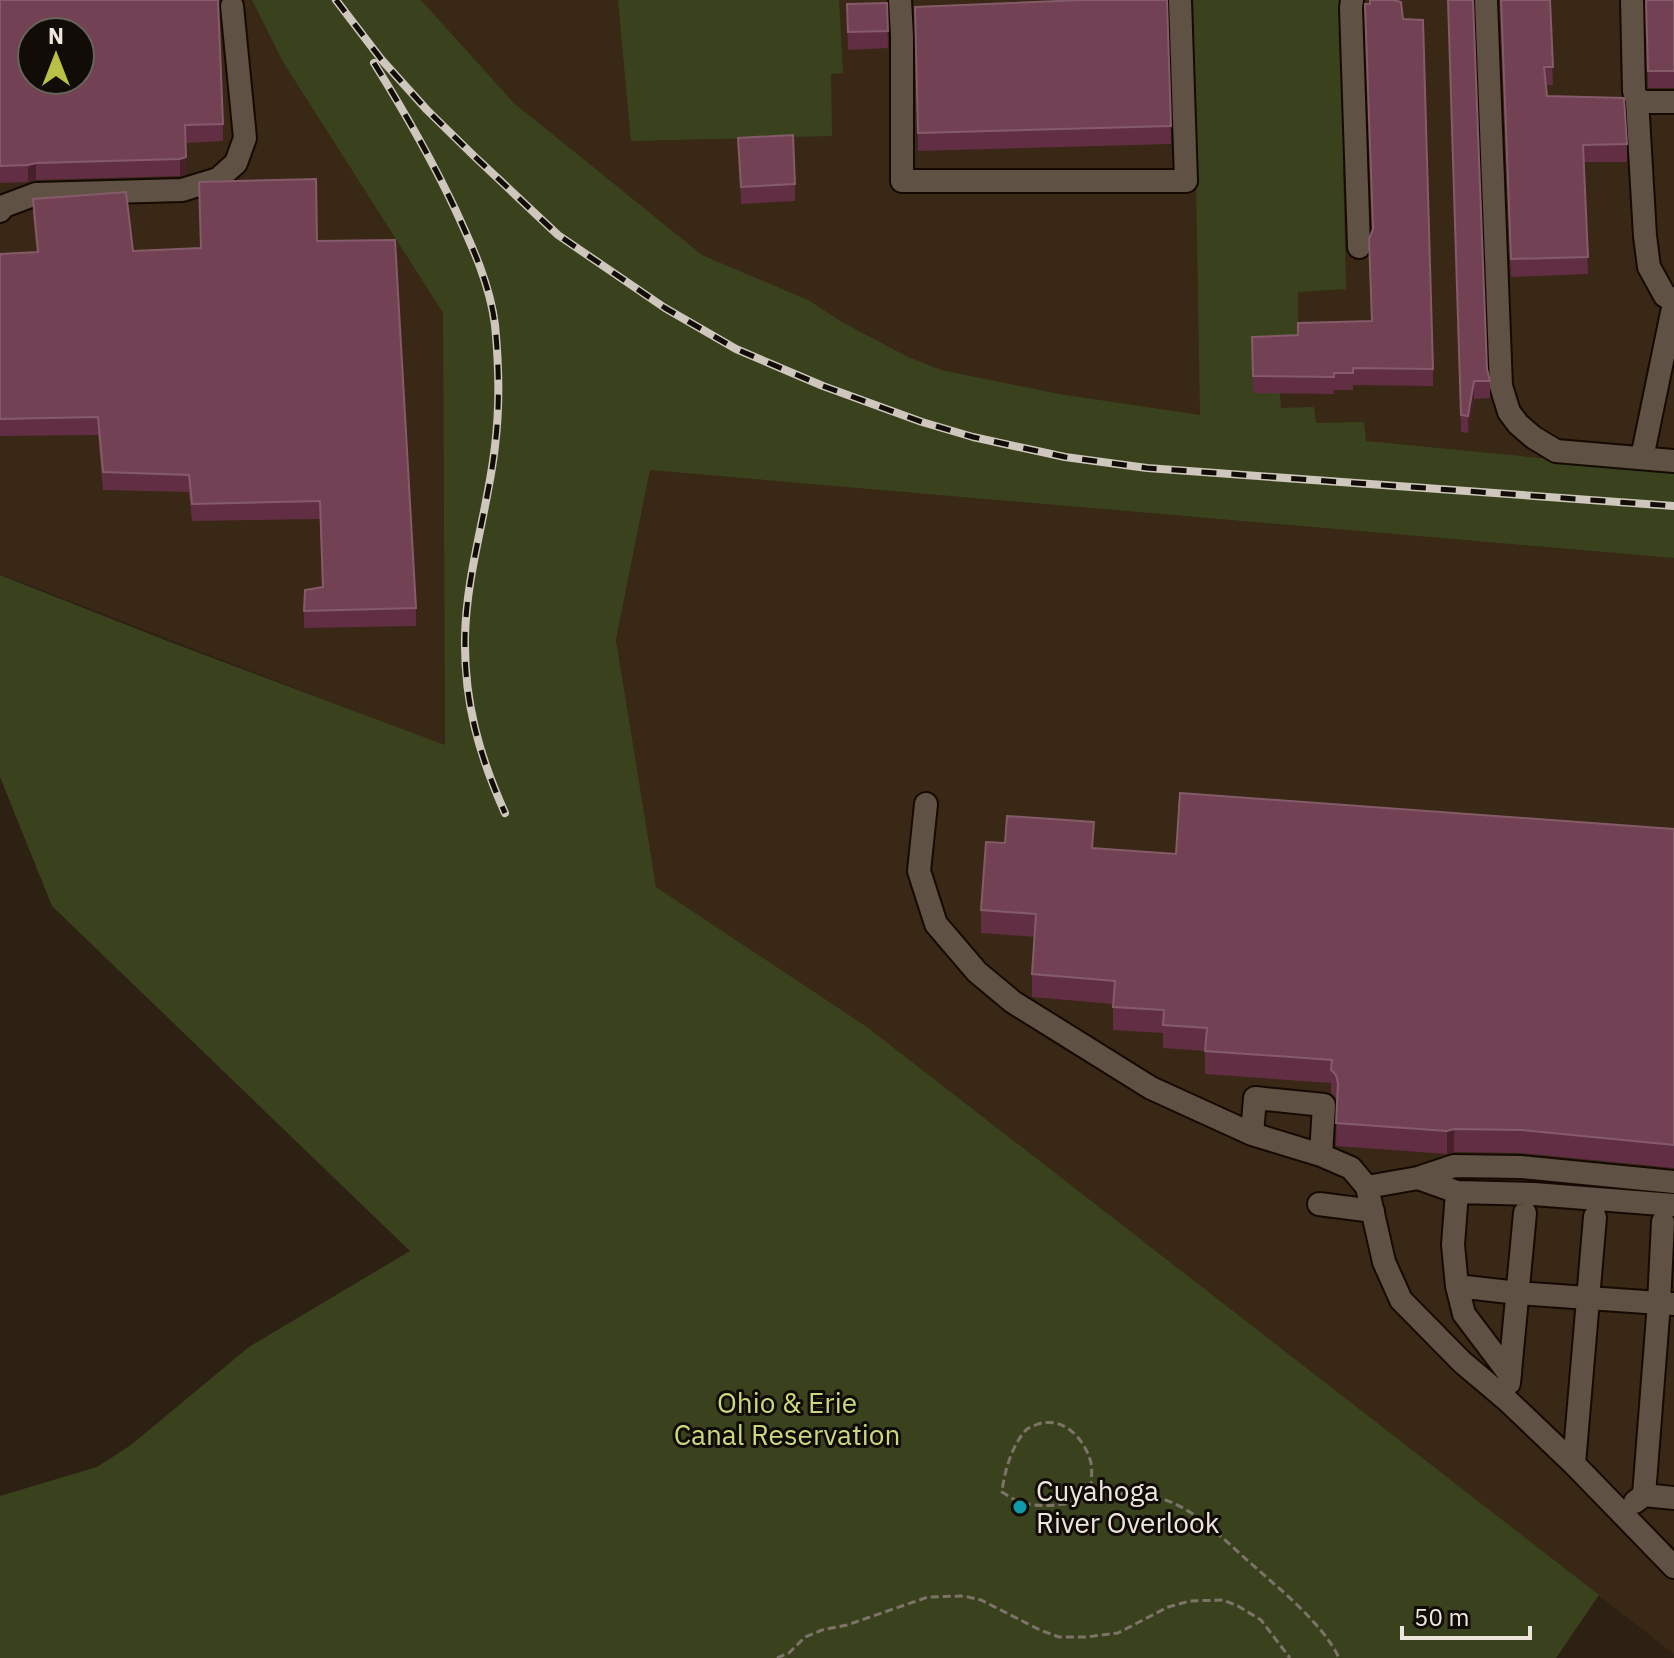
<svg xmlns="http://www.w3.org/2000/svg" width="1674" height="1658" font-family="'IBM Plex Sans',sans-serif">
<rect width="100%" height="100%" fill="#2d2114"/>
<path fill="#382815" fill-rule="evenodd" d="M0 0H252L283 62 443 313 445 746 0 574ZM32 32H80V80H32Z
M421 0H1674V1654L867 1027 655 887 616 640 661 416 702 256 514 103Z"/>
<path fill="#3a421d" d="M252 0H421L514 103 702 255 810 301 840 321 908 357 941 370 1059 394 1200 415 1193 0H1342L1347 163 1343 164 1346 289 1298 292V340L1280 393 1281 408 1314 407 1316 423 1364 422 1366 441 1674 471V558L650 470 616 640 656 887 867 1027 1599 1595 1556 1658H0V1496L97 1467 131 1445 249 1347 410 1251 52 906 0 777V575L170 642 445 745 443 313 283 62Z
M618 0H839L843 73 831 74 832 136 631 141Z"/>
<g fill="none" stroke-linecap="round" stroke-linejoin="round">
<defs>
<path id="minor" d="M900 0 902 36V181H1186L1180 0
M1352 0 1351 8 1359 247
M1486 0 1501 386 1509 412 1518 424 1533 437 1556 451 1674 461
M1632 0 1634 91 1637 100 1644 102H1674
M1637 100 1645 236 1649 267 1665 296 1674 299
M0 211 4 206 36 194 182 190 218 179 236 163 245 138 232 6
M1642 458 1674 303
M926 804 919 871 936 924 977 972 1013 1002 1151 1088 1252 1134
M1321 1155 1324 1105 1255 1098 1252 1134 1321 1155 1351 1168 1367 1187 1384 1262 1401 1300 1462 1362 1507 1400 1574 1464 1674 1567
M1418 1178 1457 1192 1534 1194 1674 1205
M1367 1187 1418 1178 1454 1166 1521 1167 1674 1182
M1457 1192 1453 1245 1457 1286
M1319 1204 1373 1211
M1510 1375 1464 1314 1457 1286 1518 1293 1674 1304
M1509 1383 1525 1213
M1574 1464 1595 1217
M1644 1495 1659 1303 1663 1222
M1635 1502 1644 1495 1674 1498"/>
</defs>
<use href="#minor" stroke="#150a02" stroke-width="26"/>
<path stroke="#7e7368" stroke-width="3" stroke-dasharray="8 4" stroke-linecap="butt" d="M1090 1501C1090 1489 1093 1474 1091 1463 1085 1439 1064 1416 1038 1424 1034 1426 1030 1427 1027 1429 1012 1444 1004 1473 1002 1492 1009 1496 1016 1502 1024 1503 1065 1513 1100 1490 1139 1494 1156 1496 1171 1501 1185 1509 1208 1523 1227 1542 1247 1560 1276 1586 1323 1623 1339 1658
M777 1658 789 1653 805 1637 822 1630 847 1625 928 1597 964 1596 981 1600 1040 1630 1059 1637H1087L1118 1633 1168 1607 1190 1601 1223 1600 1238 1606 1261 1620 1290 1658"/>
<use href="#minor" stroke="#5f5143" stroke-width="22"/>
<defs>
<path id="rail" d="M336 0 381 59 427 110 474 156 558 235 665 308 736 349 823 386 922 422 973 437 1065 457 1147 468 1674 506
M374 63C404 111 432 160 456 211 473 248 490 285 495 325 499 365 500 406 495 446 488 510 466 573 465 638 464 702 479 755 505 813"/>
</defs>
<use href="#rail" stroke="#cfc7bd" stroke-width="8"/>
<use href="#rail" stroke="#110c07" stroke-width="5" stroke-dasharray="15" stroke-linecap="butt"/>
</g>
<path fill="#622e44" d="M0 0 223 124V141L186 143V174L180 176 36 180 28 182 0 183Z
M1448 0 1487 369 1490 381V398L1474 399 1468 433 1461 432Z
M1500 0H1550L1553 85H1546L1547 96 1627 144V162H1584L1588 274 1511 277Z
M1646 0H1674V88H1648Z
M887 3 888 48 848 50 847 4Z
M915 7 1171 126V144L918 151Z
M738 138 795 184V201L741 204Z
M33 199 133 251 317 241 416 608V626L304 628V611L322 587 320 519 192 521 189 492 103 490 98 435 0 436V254L37 252 33 216Z
M1369 239 1433 369V386L1353 385V390H1334V394L1253 393 1252 355 1298 335V323L1371 321Z
M1674 829V1168L1522 1153 1454 1152 1447 1154 1336 1146 1337 1101 1336 1098 1331 1093V1083L1205 1074V1051L1163 1048V1033L1113 1030V1004L1032 997V974L1035 937 981 933V910L1176 854Z"/>
<path fill="#47202a" d="M186 157V174L180 176V159Z
M36 163V180L28 182V165Z
M1474 381V399L1468 433V416Z
M1454 1129V1152L1447 1154V1131Z"/>
<path fill="#724254" stroke="#855b6a" stroke-width="2" fill-rule="evenodd" d="M0 0H218L223 124 185 125 186 157 180 159 36 163 28 165 0 166ZM32 32H80V80H32Z
M1082 0H1167L1171 126 918 133 915 7Z
M1370 0H1393L1401 2 1403 19 1423 20 1433 369 1353 368V373H1334V377L1253 376 1252 337 1298 335V323L1372 321 1369 239 1373 229 1365 4H1370Z
M1448 0H1473L1487 369 1490 381H1474L1468 416 1461 415Z
M1501 0H1550L1553 67H1544L1547 96 1624 98 1627 144 1583 145 1588 257 1511 259Z
M1646 0H1674V71H1648Z
M887 3 888 31 848 32 847 4Z
M793 135 795 184 741 187 738 138Z
M316 179 317 241 395 240 416 608 304 611 305 590 323 587 320 501 192 504 189 475 103 472 98 417 0 419V254L38 252 33 199 126 192 133 251 201 248 199 182Z
M1180 793 1674 829V1145L1522 1130 1454 1129 1447 1131 1336 1123 1338 1083 1336 1075 1331 1070 1332 1060 1205 1051 1207 1028 1163 1025 1164 1010 1113 1007 1115 981 1032 974 1036 914 981 910 986 842 1005 843 1007 816 1094 822 1092 848 1176 854Z"/>
<circle fill="#0f9aa8" stroke="#110c07" stroke-width="3" cx="1020" cy="1507" r="8"/>
<g text-anchor="middle" stroke-width="6" stroke-linejoin="round" paint-order="stroke">
<g font-size="28" fill="#c7da80" stroke="#110c07">
<text x="787" y="1413">Ohio &amp; Erie<tspan x="787" dy="32">Canal Reservation</tspan></text>
</g>
<g font-size="28" fill="#eee6dd" stroke="#110c07" text-anchor="start">
<text x="1036" y="1501">Cuyahoga<tspan x="1036" dy="32">River Overlook</tspan></text>
</g>
</g>
<g transform="translate(56 56)"><circle r="38" fill="#110c07" stroke="#69635d" stroke-width="2"/>
<path d="M0-6L14 30L0 20L-14 30Z" fill="#b9c046"/>
<text y="-12" font-size="22" font-weight="bold" text-anchor="middle" fill="#eee6dd">N</text>
</g>
<path d="M1402 1626v12h128v-12" fill="none" stroke="#eee6dd" stroke-width="4"/>
<text x="1414" y="1626" font-size="24" fill="#eee6dd" stroke="#110c07" stroke-width="6" paint-order="stroke">50 m</text>
</svg>
